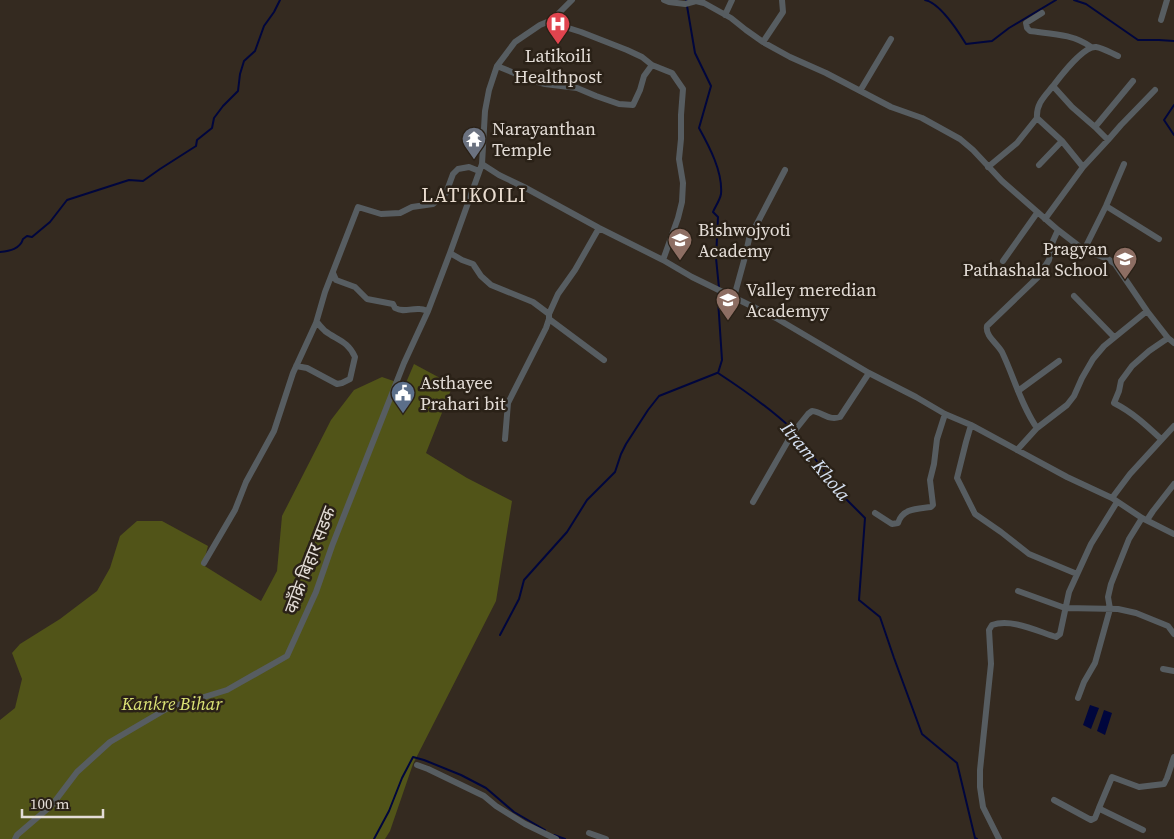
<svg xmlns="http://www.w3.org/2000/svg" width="1174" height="839" font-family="'Source Serif 4','Noto Sans Devanagari',serif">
<rect width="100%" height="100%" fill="#342a20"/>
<path fill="#515418" d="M414 364 453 385 426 453 467 478 512 501 496 601 413 764 390 831 385 839H0V720L15 708 22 679 12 653 20 644 60 619 97 591 110 568 120 536 137 521H162L208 546 203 565 261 601 277 571 282 516 331 420 354 390 382 377 405 385Z"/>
<path fill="#00063d" d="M1090 705 1099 708 1091 729 1083 725Z
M1104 710 1112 713 1105 735 1097 731Z"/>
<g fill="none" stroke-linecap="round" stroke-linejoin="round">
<path stroke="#00063d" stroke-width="2" d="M686 0 695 53 711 86 699 128C709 146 723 172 721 194 720 200 715 207 713 212L718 217 716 258 719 288
M925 0C940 3 958 31 966 44L992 41 1009 28 1056 0
M1074 0 1086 4 1138 40H1159L1174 41
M1174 105 1164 120 1174 135
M0 252C10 251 20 249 23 239L27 236 32 237 50 222 67 200 129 180 143 181 160 169 196 146 197 140 212 128 214 118 223 106 238 91 240 74 244 61 255 51 264 26 274 12 280 0
M718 293V300L722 360 718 373C744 390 770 408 793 430
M796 433 841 494 865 518 859 600 880 617 894 658 922 734 957 763 975 838 977 839
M500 635 519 599 524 580 567 532 587 500 615 472 621 454 626 444 648 410 659 396 717 373
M554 835 565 839
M374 839 389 811 402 778 413 757 424 760 461 775 486 788 514 812 545 830"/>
<path stroke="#575d61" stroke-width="6" d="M664 0 669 2 685 4 696 1 704 3 731 18 746 30 763 42 790 57 826 73 891 107 922 118 960 139 973 150 1002 181 1058 230 1084 250 1108 259 1115 264 1147 311 1168 338 1174 343
M1042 13 1026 23 1027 28 1030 31C1052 34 1073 34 1091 47
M725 15 732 0
M552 20 562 26 581 32 627 50 642 57 652 65 672 73 683 89 681 115V139L679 159 683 183 682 202 678 218 663 260
M1161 20 1167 0
M763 42 783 12 782 0
M497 66 531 80 545 84 577 88 596 96 619 104 633 105 640 90 644 76 652 65
M860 91 891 39
M1037 118C1036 104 1044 97 1053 86
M1095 127 1133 81
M1108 140 1095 127 1072 107 1053 86C1060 77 1083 46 1096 47 1103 48 1111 53 1118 56
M482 164 499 175 524 187 599 228 663 260 692 277 776 318 869 373 916 397 945 414 971 425 1067 477 1112 498 1142 518 1174 534
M1039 165 1062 141
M988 167 1017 143 1037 118 1062 141 1083 167
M1106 206 1159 239
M1045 219 1083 167 1108 140 1121 125 1155 90
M1084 250 1106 206 1124 164
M450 253 462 260 473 264 481 276 491 285 533 302 549 314
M1003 261 1037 213
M333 273 336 280 355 287 367 299 393 304 395 308C404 313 410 308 420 309 422 309 425 310 428 311
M1074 296 1114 337
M734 297 745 257 749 239 785 170
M549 319 604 360
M296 366 307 368 337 384 342 383 350 379 355 357C348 341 337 340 325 331 322 328 319 325 317 322
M1018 391 1059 361
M971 425 966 442 957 478 975 514 1001 532 1029 554 1077 574
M1037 428C1021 405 1014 377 1002 352 997 343 985 336 987 326L1038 277 1049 260 1053 241 1058 230
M505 439 508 403 546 328 549 319V314L558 294 575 270 599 228
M1161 439C1146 425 1132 412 1114 403L1119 391 1121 381 1132 366 1149 351 1168 338
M1017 450 1037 428 1067 405 1074 396 1082 378 1093 359 1104 346 1147 311
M1112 498 1130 474 1174 426
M753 502 792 434 808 414 812 411C823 412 828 421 840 417L869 373
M875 513 892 524 898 523C903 508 917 509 931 507L933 505 930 480 934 464 937 439 945 414
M1147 520 1153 511 1174 484
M204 563 235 510 246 482 274 431 293 373 316 323 325 292 358 207 381 214 400 213 412 207 433 204 446 193 453 174 458 169 469 167 479 171
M1018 591 1065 608 1118 609 1136 613 1168 626 1174 634
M1163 669 1174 671
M1078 698 1084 682 1095 663 1110 609 1108 597 1111 584 1129 539 1142 518
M417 765 428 769 484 796 496 806 525 824 556 839
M1054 800 1091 820 1095 818 1099 808
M1143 830 1102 810 1099 808 1112 777 1139 787 1164 784 1167 778 1174 757
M589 833 606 839
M15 839 17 835 52 805 77 772 110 742 168 708 227 690 287 656 316 592 332 546 404 363 428 311 450 253 482 164 485 111 489 90 497 66 515 42 540 25 552 20 572 0
M999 839 983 807 980 787V770L991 664 989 630 992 625C1011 618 1037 631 1056 637L1060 634 1069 592 1091 544 1117 502"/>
</g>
<defs>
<symbol id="hospital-pin" viewBox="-11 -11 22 30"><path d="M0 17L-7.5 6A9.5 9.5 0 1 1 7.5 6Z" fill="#e0444e" stroke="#2a2117"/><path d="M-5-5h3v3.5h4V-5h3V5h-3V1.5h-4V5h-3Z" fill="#fff"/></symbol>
<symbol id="temple-pin" viewBox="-11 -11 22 30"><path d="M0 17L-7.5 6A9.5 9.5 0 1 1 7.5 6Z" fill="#6b7280" stroke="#2a2117"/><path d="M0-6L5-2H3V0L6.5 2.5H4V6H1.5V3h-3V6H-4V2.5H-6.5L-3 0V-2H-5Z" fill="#fff"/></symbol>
<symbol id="school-pin" viewBox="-11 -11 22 30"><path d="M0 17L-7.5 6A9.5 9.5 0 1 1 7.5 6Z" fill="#8d6e63" stroke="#2a2117"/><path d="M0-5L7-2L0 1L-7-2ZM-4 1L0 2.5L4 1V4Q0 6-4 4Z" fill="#fff"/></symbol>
<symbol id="civic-pin" viewBox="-11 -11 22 30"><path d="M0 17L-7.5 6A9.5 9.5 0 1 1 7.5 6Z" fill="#5c6f8a" stroke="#2a2117"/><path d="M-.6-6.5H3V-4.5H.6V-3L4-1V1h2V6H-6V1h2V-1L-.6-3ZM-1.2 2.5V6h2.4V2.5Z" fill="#fff"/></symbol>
</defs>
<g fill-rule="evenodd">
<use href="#hospital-pin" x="544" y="10" width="28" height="38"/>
<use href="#temple-pin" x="460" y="125" width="28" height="38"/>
<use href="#school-pin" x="666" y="226" width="28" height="38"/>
<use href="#school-pin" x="1111" y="245" width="28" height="38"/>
<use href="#school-pin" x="714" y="286" width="28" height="38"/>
<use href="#civic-pin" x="389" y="379" width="28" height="38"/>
</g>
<g text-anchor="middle" stroke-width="5" stroke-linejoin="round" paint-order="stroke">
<g font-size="18" fill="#e3dcd6" stroke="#2a2117" text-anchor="start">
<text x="558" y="62" text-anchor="middle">Latikoili<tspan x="558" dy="21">Healthpost</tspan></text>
<text x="492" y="135">Narayanthan<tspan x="492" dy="21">Temple</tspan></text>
<text x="698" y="236">Bishwojyoti<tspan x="698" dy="21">Academy</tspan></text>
<text x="1108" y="255" text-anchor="end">Pragyan<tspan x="1108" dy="21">Pathashala School</tspan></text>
<text x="746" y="296">Valley meredian<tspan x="746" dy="21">Academyy</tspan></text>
<text x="420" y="389">Asthayee<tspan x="420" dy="21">Prahari bit</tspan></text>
</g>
<g font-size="18" fill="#e3dcd6" stroke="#2a2117">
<text transform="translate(310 560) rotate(-69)" y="6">काँक्रे बिहार सडक</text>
</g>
<g font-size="18" font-style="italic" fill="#dce476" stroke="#2a2117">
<text x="172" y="710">Kankre Bihar</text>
</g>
<g font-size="19" font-style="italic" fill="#d5e0f1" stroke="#2a2117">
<text transform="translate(816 461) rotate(50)" y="7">Itram Khola</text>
</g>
<g font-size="20" letter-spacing="1" fill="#eaddd0" stroke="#2a2117">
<text x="474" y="202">LATIKOILI</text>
</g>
</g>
<path d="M22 809v8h81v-8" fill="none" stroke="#e3dcd6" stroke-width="2.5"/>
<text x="30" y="809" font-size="15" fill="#e3dcd6" stroke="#2a2117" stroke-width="4" paint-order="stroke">100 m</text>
</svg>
